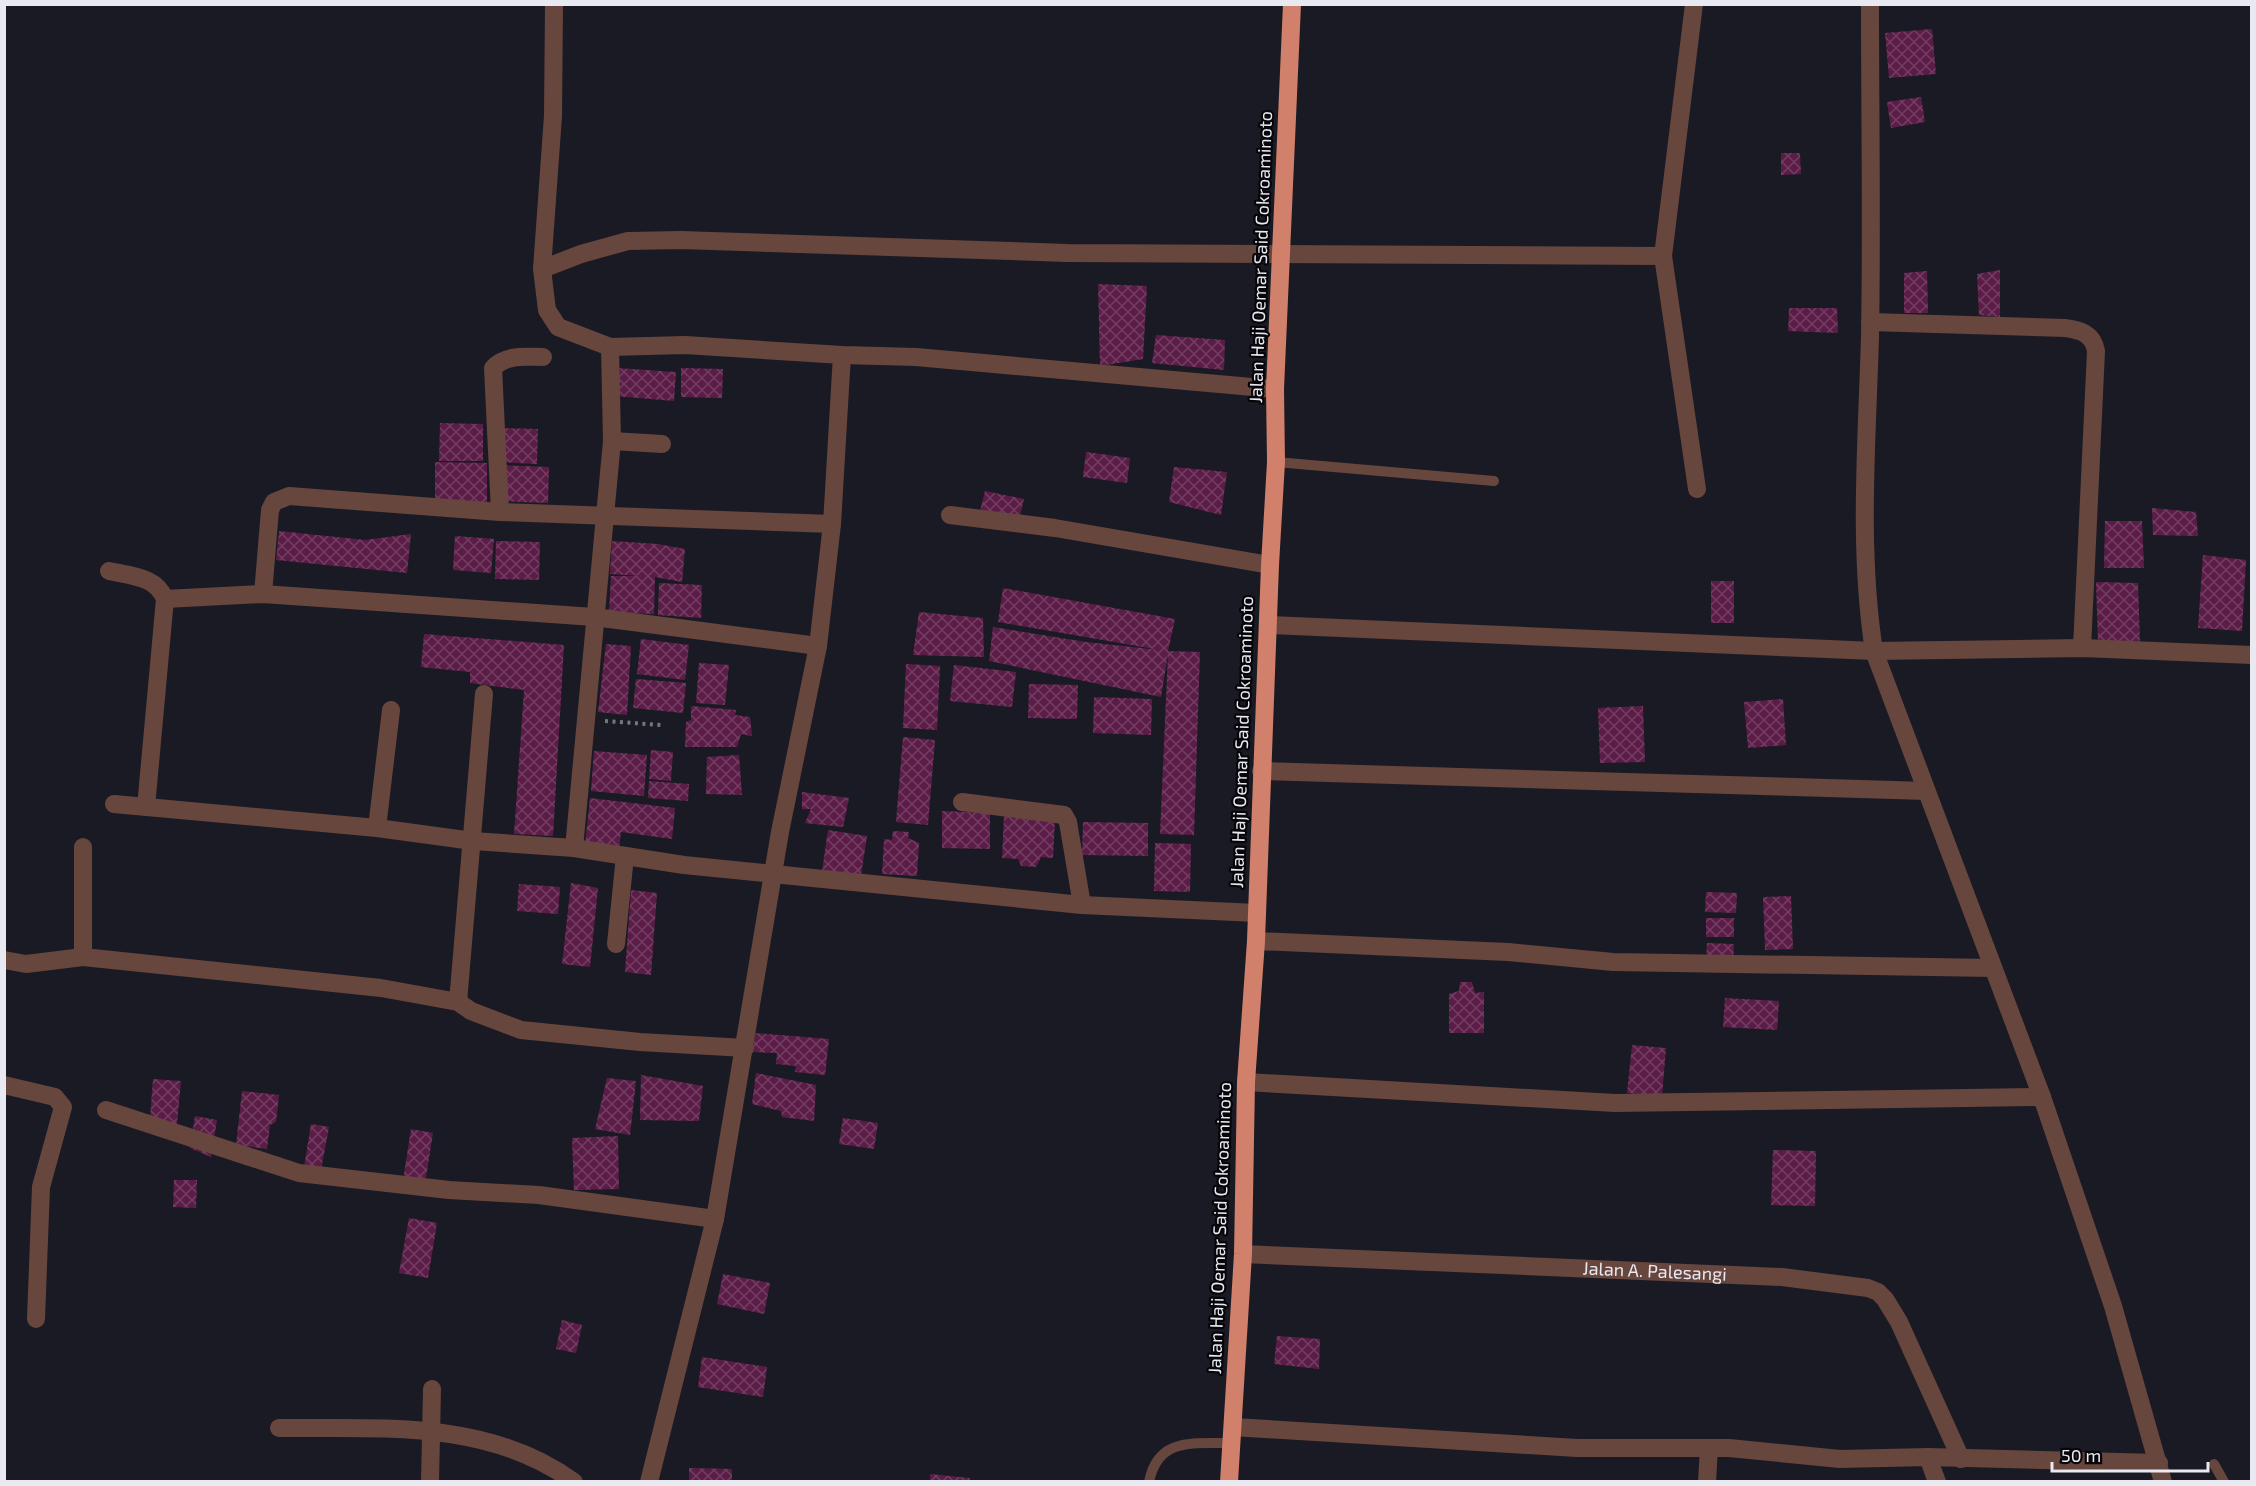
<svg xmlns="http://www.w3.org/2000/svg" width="2256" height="1486" font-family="'Exo 2',sans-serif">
<defs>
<pattern id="building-cross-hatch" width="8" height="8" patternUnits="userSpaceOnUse" patternTransform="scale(1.5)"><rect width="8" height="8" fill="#5b1d47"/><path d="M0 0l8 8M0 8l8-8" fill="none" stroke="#733e62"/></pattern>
</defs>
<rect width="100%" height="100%" fill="#1a1a24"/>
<path fill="url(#building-cross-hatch)" d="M1932 29 1936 74 1889 78 1885 33Z
M1921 97 1925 122 1891 128 1887 102Z
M1781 153H1800L1801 174 1781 175Z
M2000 270V317L1979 315 1977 274Z
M1927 271 1928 313H1904V273Z
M1098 284 1147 286 1143 359 1100 366Z
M1789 308H1837L1838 333 1788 331Z
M1156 335 1225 340 1224 370 1152 363Z
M617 368 676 372 674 401 615 396Z
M681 368 723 369 722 398 681 397Z
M440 423 483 424V461H439Z
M499 428 538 429 537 464 498 462Z
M1086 452 1130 458 1127 483 1083 477Z
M435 462 487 463V502H435Z
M493 465 549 467 548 503 492 501Z
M1174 467 1227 472 1221 515 1169 502Z
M985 491 1024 499 1019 520 980 511Z
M2152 508 2196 512 2198 536 2153 535Z
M2105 521H2142L2144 568H2104Z
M279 531 365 540 411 534 407 573 276 560Z
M455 536 494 539 491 573 453 570Z
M496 541 540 542 539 580 495 579Z
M612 541 658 544 685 549 682 582 655 577 654 614 609 612 611 576H640L610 574Z
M2203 555 2246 560 2242 631 2198 628Z
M1711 581H1734V623H1711Z
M2096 582 2138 583 2140 643 2098 642Z
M659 583 702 585 701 618 658 615Z
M1003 588 1175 619 1168 651 1200 652 1194 835 1160 834 1168 654 1161 697 989 661 993 627 1086 642 1160 650 998 622Z
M919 612 983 618 984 657 913 655Z
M424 634 564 645 553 836 514 834 524 690 470 683V672L421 667Z
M641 639 689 645 685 680 637 674Z
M606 644 631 646 627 715 598 712Z
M699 663 729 665 725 705 696 703Z
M906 664 940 666 937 730 903 728Z
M954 665 1016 672 1012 707 950 701Z
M636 679 686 683 683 713 633 708Z
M1029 684 1078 685 1077 719 1028 718Z
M1094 697 1152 699 1151 735 1093 733Z
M1783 699 1786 745 1748 748 1744 702Z
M691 706 736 710 735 715 750 717 752 736 741 734 737 747H685L686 722 691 720Z
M1643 706 1645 762 1600 763 1598 708Z
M903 737 935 740 928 825 896 822Z
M651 750 673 752 671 781 649 779Z
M594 751 647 755 644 796 591 791Z
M739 755 742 795 706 794 707 757Z
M649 781 689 784 688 801 648 798Z
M802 792 849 798 843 827 805 823 811 809H802Z
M590 798 675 808 672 839 621 832 619 849 585 845Z
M942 811 990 813V849L942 848Z
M1004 816 1055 820 1053 858 1041 857 1036 867 1021 866 1018 859 1002 858Z
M1083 822 1148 823V856L1082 855Z
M828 830 867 836 861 875 822 871Z
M893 831 909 832 908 838 919 843 917 876 882 874 884 839 892 840Z
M1155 843 1191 844 1190 892 1154 891Z
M571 883 598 888 590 967 562 964Z
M519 884 560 887 558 914 517 911Z
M631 890 657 893 651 975 625 972Z
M1706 892 1737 893 1736 913 1705 912Z
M1791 896 1793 949 1765 950 1763 897Z
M1706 918H1734V937H1706Z
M1707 943 1734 944 1733 963 1706 962Z
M1460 982H1472L1475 993 1484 992V1033H1449V994L1459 991Z
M1725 998 1779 1001 1777 1030 1723 1027Z
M755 1033 829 1039 825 1075 795 1072 796 1066 776 1064 777 1053 753 1052Z
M1632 1045 1666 1048 1662 1096 1627 1093Z
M756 1073 816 1085 814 1121 782 1117 781 1111 752 1104Z
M641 1075 703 1086 699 1121 640 1120Z
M607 1078 636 1081 630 1135 595 1129Z
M153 1079 181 1081 176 1134 149 1131Z
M242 1091 279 1095 276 1122 270 1125 267 1149 236 1145Z
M195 1116 217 1120 211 1157 190 1148Z
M843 1118 878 1123 874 1149 839 1144Z
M311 1124 329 1127 321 1170 304 1167Z
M411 1129 433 1133 425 1184 403 1180Z
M618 1136 619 1189 574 1190 572 1138Z
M1773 1150 1816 1151 1815 1206 1771 1205Z
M174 1180H197L196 1208 173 1207Z
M409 1218 437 1223 428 1278 399 1273Z
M723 1274 770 1283 764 1314 717 1304Z
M562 1320 582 1325 576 1353 556 1349Z
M1277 1336 1320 1339 1319 1369 1274 1364Z
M702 1357 767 1367 763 1397 698 1387Z
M689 1468 732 1469V1482H689Z
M930 1474 970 1478 969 1482H930Z"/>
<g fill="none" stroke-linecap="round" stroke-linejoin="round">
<path stroke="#76767f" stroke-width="4" stroke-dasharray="3 4.5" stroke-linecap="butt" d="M605 721 661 725"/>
<path stroke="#67463e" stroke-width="10" d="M1276 462 1494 481
M2214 1464 2224 1482
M1149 1482C1158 1436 1195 1444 1232 1443"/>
<g stroke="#67463e" stroke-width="18">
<path d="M554 4 553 116 542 269 547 310 558 327 610 347 685 345 842 355 916 357 1275 389"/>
<path d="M1694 4 1663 256 1697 489"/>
<path d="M1870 4C1870 115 1872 226 1870 337 1867 442 1858 547 1874 651L2042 1097 2113 1306 2163 1482"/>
<path d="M542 269 581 254 628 241 681 240 1067 253 1663 256"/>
<path d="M1870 322 2065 328C2081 330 2093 334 2096 351L2082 648"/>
<path d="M612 441 662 444"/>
<path d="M500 512 493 368C506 354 526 357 543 357"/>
<path d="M950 515 1055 528 1270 565"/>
<path d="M109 571C131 576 156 576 165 599L263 594 594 617 818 646"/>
<path d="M263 594 270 510 274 502 289 496 500 512 832 524"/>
<path d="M1268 625 1874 651 2082 648 2252 655"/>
<path d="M1261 771 1926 791"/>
<path d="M962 802 1064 815 1068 822 1082 905"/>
<path d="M114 804 377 828 473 841 574 848 684 865 1082 905 1257 913"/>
<path d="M146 807 165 599"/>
<path d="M377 828 391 710"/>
<path d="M83 847V957"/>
<path d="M574 848 612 441 610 347"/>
<path d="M1256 941 1508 952 1613 962 1993 968"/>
<path d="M616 944 625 856"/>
<path d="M4 960 26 964 83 957 381 988 458 1002 471 1011 521 1030 640 1042 745 1048"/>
<path d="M458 1002 484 694"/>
<path d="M1246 1082 1615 1103 2042 1097"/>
<path d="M4 1085 55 1097 63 1107 41 1187 36 1319"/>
<path d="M106 1110 299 1173 449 1190 539 1195 715 1219"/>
<path id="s1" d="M1243 1254 1782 1277 1868 1288 1878 1292 1885 1299 1899 1322 1961 1459"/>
<path d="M1233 1427 1577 1448H1729L1840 1459 1928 1457 2159 1463"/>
<path d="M279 1428C380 1429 488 1419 574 1482"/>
<path d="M1928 1457 1937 1482"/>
<path d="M430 1482 432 1389"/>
<path d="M649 1482 715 1219 780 832 818 646 832 524 842 355"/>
<path d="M1707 1482 1709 1448"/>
</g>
<path stroke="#d1806c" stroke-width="18" d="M1229 1482 1243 1254 1246 1082 1256 941 1270 565 1276 462 1275 389 1292 4"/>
</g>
<g text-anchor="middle" stroke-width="4.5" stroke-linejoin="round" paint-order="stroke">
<g font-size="18" fill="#e9e9f1" stroke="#060509">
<text transform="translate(1261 257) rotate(-88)" y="6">Jalan Haji Oemar Said Cokroaminoto</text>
<text transform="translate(1242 742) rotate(-88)" y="6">Jalan Haji Oemar Said Cokroaminoto</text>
<text transform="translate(1220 1228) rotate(-88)" y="6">Jalan Haji Oemar Said Cokroaminoto</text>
<text dy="6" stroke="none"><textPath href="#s1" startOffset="412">Jalan A. Palesangi</textPath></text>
</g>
</g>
<rect width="2256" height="1486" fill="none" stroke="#e9e9f1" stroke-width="12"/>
<path d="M2052 1462v9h156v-9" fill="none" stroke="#e9e9f1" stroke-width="3"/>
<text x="2061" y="1462" font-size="18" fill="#e9e9f1" stroke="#060509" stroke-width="4.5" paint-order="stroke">50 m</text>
</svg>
